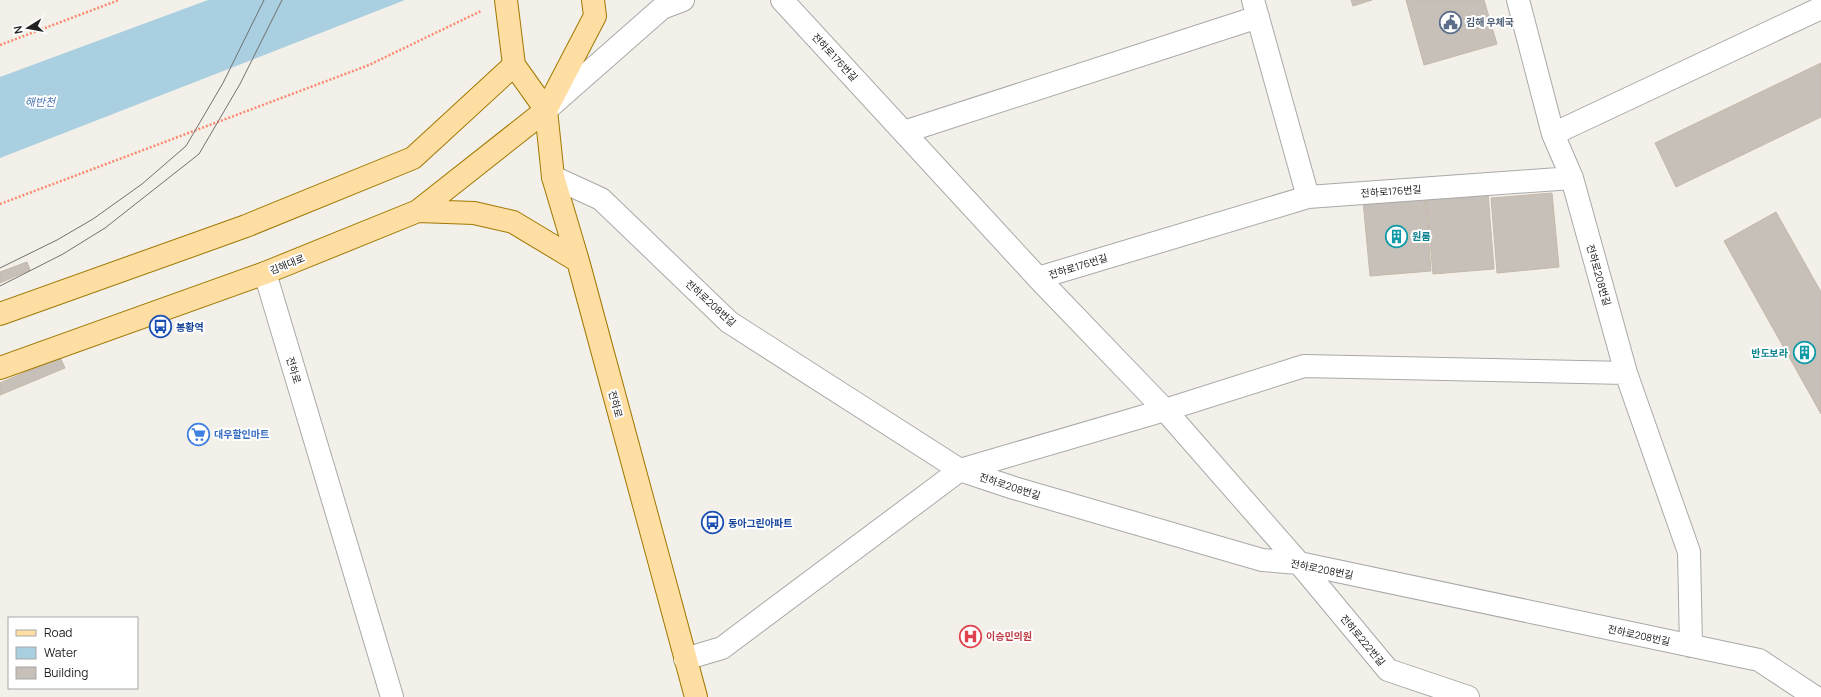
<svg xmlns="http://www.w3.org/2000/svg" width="1821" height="697" font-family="Manrope,'Noto Sans KR',sans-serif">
<rect width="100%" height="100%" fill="#f2f0e9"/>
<path fill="#a9cfe0" d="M208 0H405L0 158V77Z"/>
<path fill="#c7c0b8" stroke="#c5b8aa" d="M1351 0H1372L1353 6Z
M1406 0H1484L1497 44 1424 65Z
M1821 63V117L1676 187 1655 143Z
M1488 193 1494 269 1433 274 1426 199Z
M1552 193 1559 267 1497 273 1491 198Z
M1425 196 1431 271 1370 276 1363 201Z
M1776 212 1821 292V414L1724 241Z
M27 262 30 270 0 283V272Z
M60 357 65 368 0 395V383Z"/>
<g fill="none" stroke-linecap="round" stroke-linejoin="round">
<defs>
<path id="minor" d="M782 0 1038 278 1165 410 1299 563 1388 670 1468 697
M1253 0 1308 197
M1518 0 1553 134 1572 178 1626 373 1689 552 1691 646
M546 110 662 8 683 0
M904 132 1258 17
M1553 134 1821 8
M553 177 601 199 729 322 960 470 1014 488 1262 560 1299 563 1759 660 1815 697
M265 273 392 697
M1038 278 1308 197 1572 178
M685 659 722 648 960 470 1165 410 1304 366 1626 373"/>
<path id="major" d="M506 0 514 65 546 110
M546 110 553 177 578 261 696 697
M418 211 474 213 513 222 578 261
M0 314 246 226 413 158 514 65
M0 368 265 273 418 211 546 110 595 16 593 0"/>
</defs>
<use href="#minor" stroke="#a9a9a9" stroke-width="24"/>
<use href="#major" stroke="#a07800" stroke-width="24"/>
<path stroke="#fd896e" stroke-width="2.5" stroke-dasharray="2 2" stroke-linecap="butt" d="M0 45 119 0
M0 204 369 65 481 11"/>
<use href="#minor" stroke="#fff" stroke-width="22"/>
<use href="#major" stroke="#fedea2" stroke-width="22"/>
<path stroke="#707070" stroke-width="1" d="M0 268 57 240 93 219 142 184 186 146 223 83 264 0
M0 286 63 254 105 228 199 154 240 84 282 0"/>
</g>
<defs>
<symbol id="civic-ring" viewBox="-11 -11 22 22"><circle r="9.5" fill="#fff" stroke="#5c6f8a" stroke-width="1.5"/><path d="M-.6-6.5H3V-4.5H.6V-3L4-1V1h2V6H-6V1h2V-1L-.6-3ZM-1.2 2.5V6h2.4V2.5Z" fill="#5c6f8a"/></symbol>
<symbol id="building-ring" viewBox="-11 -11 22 22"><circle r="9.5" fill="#fff" stroke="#0f9aa8" stroke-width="1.5"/><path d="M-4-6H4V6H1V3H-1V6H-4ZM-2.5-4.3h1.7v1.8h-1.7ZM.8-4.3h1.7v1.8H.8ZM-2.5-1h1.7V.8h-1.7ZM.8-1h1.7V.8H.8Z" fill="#0f9aa8"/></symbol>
<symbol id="bus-ring" viewBox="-11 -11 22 22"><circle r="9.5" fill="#fff" stroke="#1a4fb4" stroke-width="1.5"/><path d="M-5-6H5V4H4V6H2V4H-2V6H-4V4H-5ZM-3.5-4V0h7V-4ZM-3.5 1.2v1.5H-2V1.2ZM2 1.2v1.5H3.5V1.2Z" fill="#1a4fb4"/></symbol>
<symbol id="supermarket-ring" viewBox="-11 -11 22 22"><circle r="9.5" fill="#fff" stroke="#3f7fe0" stroke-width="1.5"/><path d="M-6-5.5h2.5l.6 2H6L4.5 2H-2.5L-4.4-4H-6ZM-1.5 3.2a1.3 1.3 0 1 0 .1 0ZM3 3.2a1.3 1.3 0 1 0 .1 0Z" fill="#3f7fe0"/></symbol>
<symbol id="hospital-ring" viewBox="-11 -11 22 22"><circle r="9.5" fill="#fff" stroke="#e0444e" stroke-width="1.5"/><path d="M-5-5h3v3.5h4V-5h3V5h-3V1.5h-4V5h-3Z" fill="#e0444e"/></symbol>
</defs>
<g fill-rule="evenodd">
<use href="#civic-ring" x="1438" y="10" width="25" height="25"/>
<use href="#building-ring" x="1384" y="224" width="25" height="25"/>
<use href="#bus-ring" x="148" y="314" width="25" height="25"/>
<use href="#building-ring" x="1792" y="340" width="25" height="25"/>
<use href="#supermarket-ring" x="186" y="422" width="25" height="25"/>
<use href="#bus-ring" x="700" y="510" width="25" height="25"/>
<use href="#hospital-ring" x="958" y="624" width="25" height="25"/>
</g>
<g text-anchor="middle" stroke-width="4" stroke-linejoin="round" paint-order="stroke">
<g font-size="10" font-weight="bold" fill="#4e5e75" stroke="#fff" text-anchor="start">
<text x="1466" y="26">김해 우체국</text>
</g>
<g font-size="10" fill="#222" stroke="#fff">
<text transform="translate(835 57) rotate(47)" y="4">전하로176번길</text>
<text transform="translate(1391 191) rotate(-4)" y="4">전하로176번길</text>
<text transform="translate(287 264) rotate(-22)" y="4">김해대로</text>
<text transform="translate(1078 266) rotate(-17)" y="4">전하로176번길</text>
<text transform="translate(1599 275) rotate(74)" y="4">전하로208번길</text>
<text transform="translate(711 303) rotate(42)" y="4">전하로208번길</text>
<text transform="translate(294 370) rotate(73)" y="4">전하로</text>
<text transform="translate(616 404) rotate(75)" y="4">전하로</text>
<text transform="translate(1010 486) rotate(18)" y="4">전하로208번길</text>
<text transform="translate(1322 569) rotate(11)" y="4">전하로208번길</text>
<text transform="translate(1639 635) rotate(12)" y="4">전하로208번길</text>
<text transform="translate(1363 640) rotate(50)" y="4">전하로222번길</text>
</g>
<g font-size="10" font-weight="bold" fill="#0d838f" stroke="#fff" text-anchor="start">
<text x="1412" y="240">원룸</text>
<text x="1788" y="357" text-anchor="end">반도보라</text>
</g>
<g font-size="10" font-weight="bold" fill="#164399" stroke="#fff" text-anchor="start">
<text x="176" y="331">봉황역</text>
<text x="728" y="527">동아그린아파트</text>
</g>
<g font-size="10" font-weight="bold" fill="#366cbe" stroke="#fff" text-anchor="start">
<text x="214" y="438">대우할인마트</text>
</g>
<g font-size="10" font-weight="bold" fill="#be3a42" stroke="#fff" text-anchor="start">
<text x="986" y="640">이승민의원</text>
</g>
<g font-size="11" font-style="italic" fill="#4a77b6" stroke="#fff">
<text x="40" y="106">해반천</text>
</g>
</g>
<rect x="8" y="617" width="130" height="72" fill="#ffffff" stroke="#a7a7a7"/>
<rect x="16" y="630" width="20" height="6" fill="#fedea2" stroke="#a7a7a7"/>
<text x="44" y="637" font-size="12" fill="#222222">Road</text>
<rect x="16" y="647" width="20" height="12" fill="#a9cfe0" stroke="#a7a7a7"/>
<text x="44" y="657" font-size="12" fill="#222222">Water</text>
<rect x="16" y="667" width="20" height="12" fill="#c7c0b8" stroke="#a7a7a7"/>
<text x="44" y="677" font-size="12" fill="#222222">Building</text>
<g transform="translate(28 28) rotate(259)" stroke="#ffffff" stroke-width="3" paint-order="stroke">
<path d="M0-3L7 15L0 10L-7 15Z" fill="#222222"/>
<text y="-6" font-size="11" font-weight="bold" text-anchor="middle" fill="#222222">N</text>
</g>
</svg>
